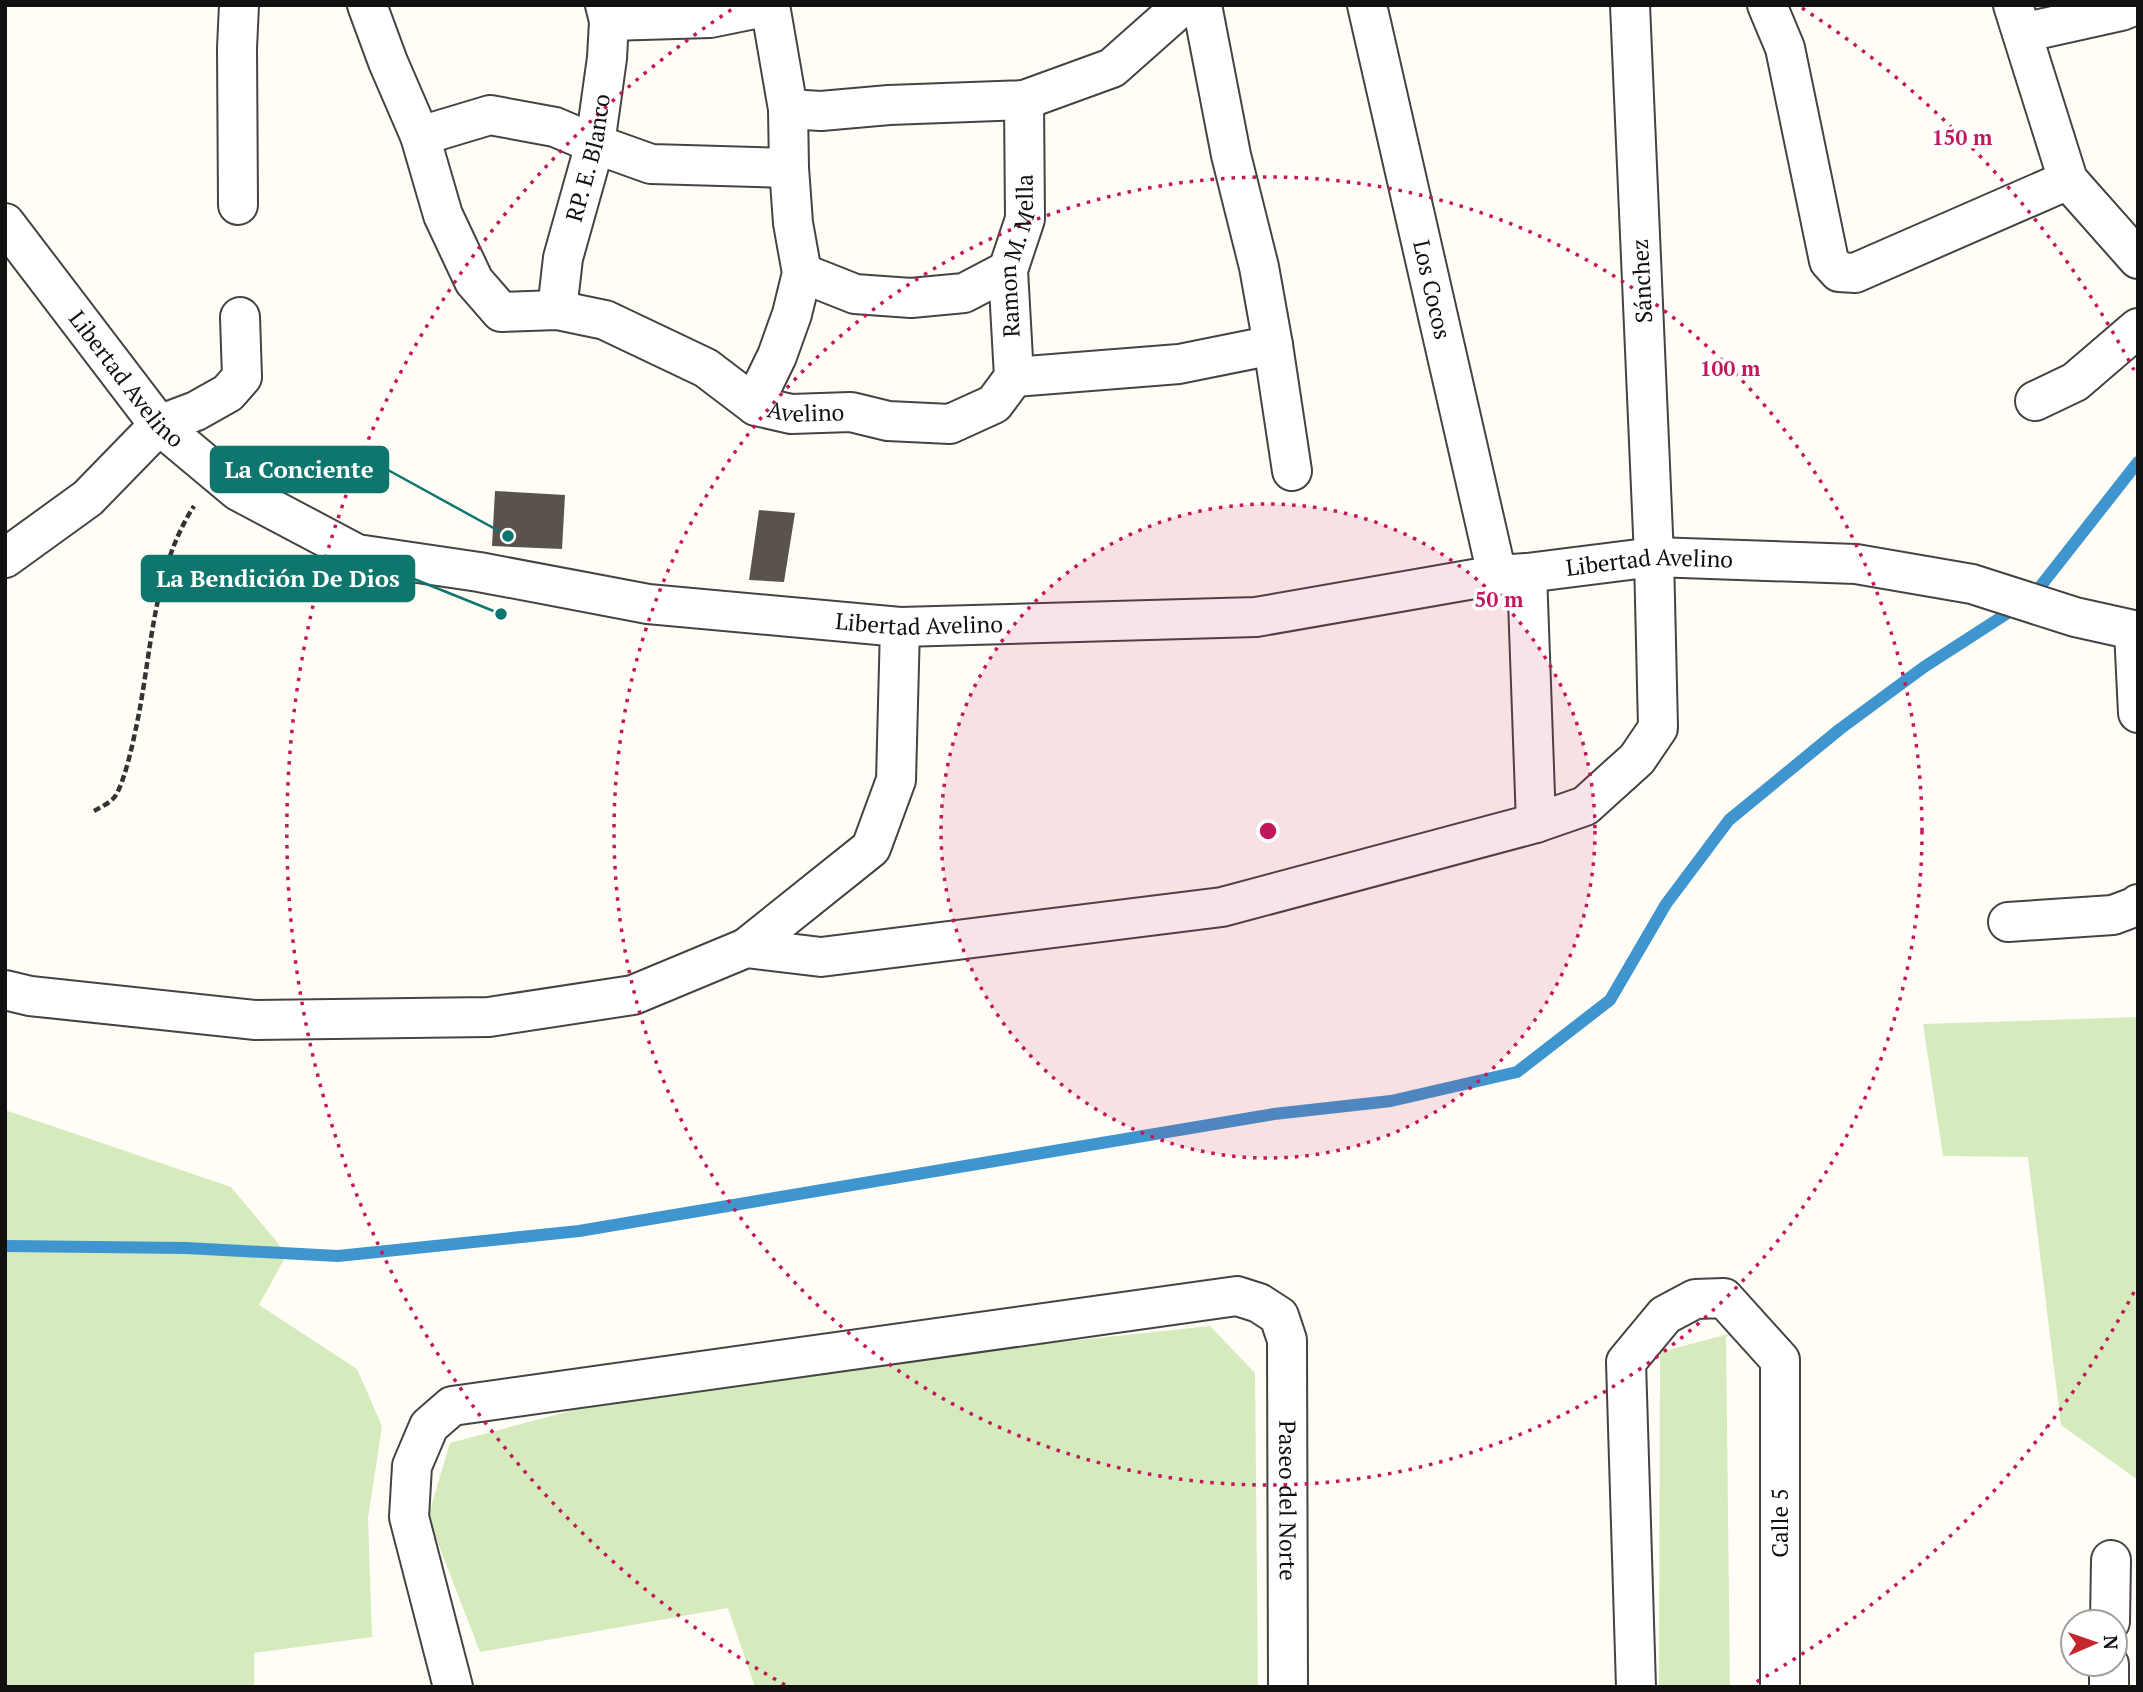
<svg xmlns="http://www.w3.org/2000/svg" width="2143" height="1692" font-family="'PT Serif',serif">
<rect width="100%" height="100%" fill="#fffdf5"/>
<path fill="#d5ebbd" d="M2138 1017V1480L2061 1425 2028 1157 1943 1156 1923 1024Z
M5 1110 231 1187 287 1254 259 1305 357 1369 382 1426 368 1518 372 1637 254 1653V1687H5Z
M1210 1326 1255 1373 1258 1687H755L728 1608 480 1652 428 1517 450 1443 676 1383Z
M1752 1328 1726 1337 1730 1687H1659L1660 1352Z"/>
<g fill="none" stroke-linecap="round" stroke-linejoin="round">
<path stroke="#3f96cf" stroke-width="12" d="M2032 597 2138 462
M5 1246 186 1248 338 1256 579 1231 1274 1114 1391 1101 1517 1072 1610 1000 1666 904 1729 820 1840 729 1924 667 2017 607"/>
</g>
<path fill="#5a524d" d="M495 491 565 495 562 549 492 546Z
M759 510 795 513 784 582 749 580Z"/>
<g fill="none" stroke-linecap="round" stroke-linejoin="round">
<defs>
<g id="street">
<path id="s1" d="M367 5 388 62 420 136 443 215 474 281 501 312 557 310 605 320 706 368 756 406 791 414 851 412 888 421 950 424 994 404 1014 377 1008 270 1025 219 1024 100"/>
<path id="s2" d="M1367 5 1497 575"/>
<path d="M1767 5 1785 48 1829 261 1839 272 1855 273 2068 180"/>
<path d="M2013 5 2068 180 2138 259"/>
<path d="M609 21 710 18 770 6"/>
<path d="M2022 33 2121 11 2136 5"/>
<path d="M788 109 821 111 889 105 1024 100 1112 68 1183 5"/>
<path d="M420 136 490 115 555 127 595 144 651 164 789 168"/>
<path d="M238 205 237 48 239 5"/>
<path id="s3" d="M5 223 159 425 238 491 357 554 479 572 648 604 900 627 1256 617 1497 575 1527 573 1654 557 1856 564 1972 584 2075 617 2138 631"/>
<path d="M802 273 855 294 911 298 964 293 1008 270"/>
<path id="s4" d="M557 310 563 258 595 144 607 58 609 21 605 5"/>
<path d="M1273 345 1292 471"/>
<path d="M1014 377 1179 364 1273 345 1259 267 1231 155 1202 5"/>
<path d="M2035 401 2075 382 2138 328"/>
<path d="M756 406 759 393 777 356 792 314 802 273 793 223 789 168 788 109 770 5"/>
<path d="M5 558 88 498 159 425 196 411 228 393 242 377 240 317"/>
<path d="M1527 573 1536 823"/>
<path d="M2134 631 2138 713"/>
<path d="M2008 922 2113 915 2137 906 2138 904"/>
<path d="M746 948 871 848 896 780 900 627"/>
<path d="M5 990 30 996 256 1020 489 1017 633 995 746 948 821 957 1222 907 1536 823 1585 806 1637 759 1658 728 1654 557 1630 5"/>
<path d="M2110 1622 2111 1560"/>
<path id="s5" d="M453 1687 409 1517 412 1466 429 1426 452 1406 1237 1296 1259 1303 1279 1316 1287 1340 1288 1687"/>
<path d="M1636 1687 1626 1362 1665 1315 1695 1299 1724 1298 1780 1360V1687"/>
<path d="M2109 1687V1664"/>
</g>
</defs>
<use href="#street" stroke="#444" stroke-width="42"/>
<path stroke="#333" stroke-width="4.5" stroke-dasharray="7 3.5" stroke-linecap="butt" d="M94 811C101 807 112 802 116 795 125 779 132 747 136 728 152 654 152 571 194 506"/>
<use href="#street" stroke="#fff" stroke-width="38"/>
</g>
<circle cx="1268" cy="831" r="327" fill="#c2185b" fill-opacity=".12"/>
<g fill="none" stroke="#c2185b" stroke-width="3.5" stroke-dasharray="3.5 7">
<circle cx="1268" cy="831" r="327"/>
<circle cx="1268" cy="831" r="654"/>
<path d="M2134 1292A981 981 0 0 1 1751 1685M785 1685A981 981 0 0 1 734 8M1802 8A981 981 0 0 1 2134 370"/>
</g>
<g text-anchor="middle" stroke-width="7" stroke-linejoin="round" paint-order="stroke">
<g font-size="23" fill="#111" stroke="#fff">
<text dy="8" stroke="none"><textPath href="#s4" startOffset="156">RP. E. Blanco</textPath></text>
<text dy="8" stroke="none"><textPath href="#s1" startOffset="1018">Ramon M. Mella</textPath></text>
<text transform="translate(1642 281) rotate(-93)" y="8">Sánchez</text>
<text dy="8" stroke="none"><textPath href="#s2" startOffset="292">Los Cocos</textPath></text>
<text dy="8" stroke="none"><textPath href="#s3" startOffset="198">Libertad Avelino</textPath></text>
<text dy="8" stroke="none"><textPath href="#s1" startOffset="668">Avelino</textPath></text>
<text dy="8" stroke="none"><textPath href="#s3" startOffset="1794">Libertad Avelino</textPath></text>
<text dy="8" stroke="none"><textPath href="#s3" startOffset="1059">Libertad Avelino</textPath></text>
<text dy="8" stroke="none"><textPath href="#s5" startOffset="1326">Paseo del Norte</textPath></text>
<text transform="translate(1780 1523) rotate(-90)" y="8">Calle 5</text>
</g>
</g>
<circle cx="1268" cy="831" r="10" fill="#c2185b" stroke="#fff" stroke-width="3.5"/>
<g font-size="21" text-anchor="middle" font-weight="bold" fill="#c2185b" stroke="#fff" stroke-width="7" stroke-linejoin="round" paint-order="stroke">
<text x="1962" y="145">150 m</text>
<text x="1730" y="376">100 m</text>
<text x="1499" y="607">50 m</text>
</g>
<path fill="none" stroke="#0f766e" stroke-width="2.5" d="M508 536L388 470M501 614L414 579"/>
<g fill="#0f766e" stroke="#fff" stroke-width="2.5">
<circle cx="508" cy="536" r="7"/>
<circle cx="501" cy="614" r="7"/>
</g>
<g fill="#0f766e" stroke="#0f766e" stroke-width="2.5">
<rect x="211" y="447" width="177" height="45" rx="7"/>
<rect x="142" y="556" width="272" height="45" rx="7"/>
</g>
<g font-size="24" text-anchor="middle" font-weight="bold" fill="#fff">
<text x="299" y="478">La Conciente</text>
<text x="278" y="587">La Bendición De Dios</text>
</g>
<rect width="2143" height="1692" fill="none" stroke="#111111" stroke-width="14"/>
<g transform="translate(2094 1643) rotate(88)"><circle r="33" fill="#ffffff" stroke="#a0a0a0" stroke-width="2"/>
<path d="M0-5L12 26L0 18L-12 26Z" fill="#c4262e"/>
<text y="-10" font-size="19" font-weight="bold" text-anchor="middle" fill="#111111">N</text>
</g>
</svg>
